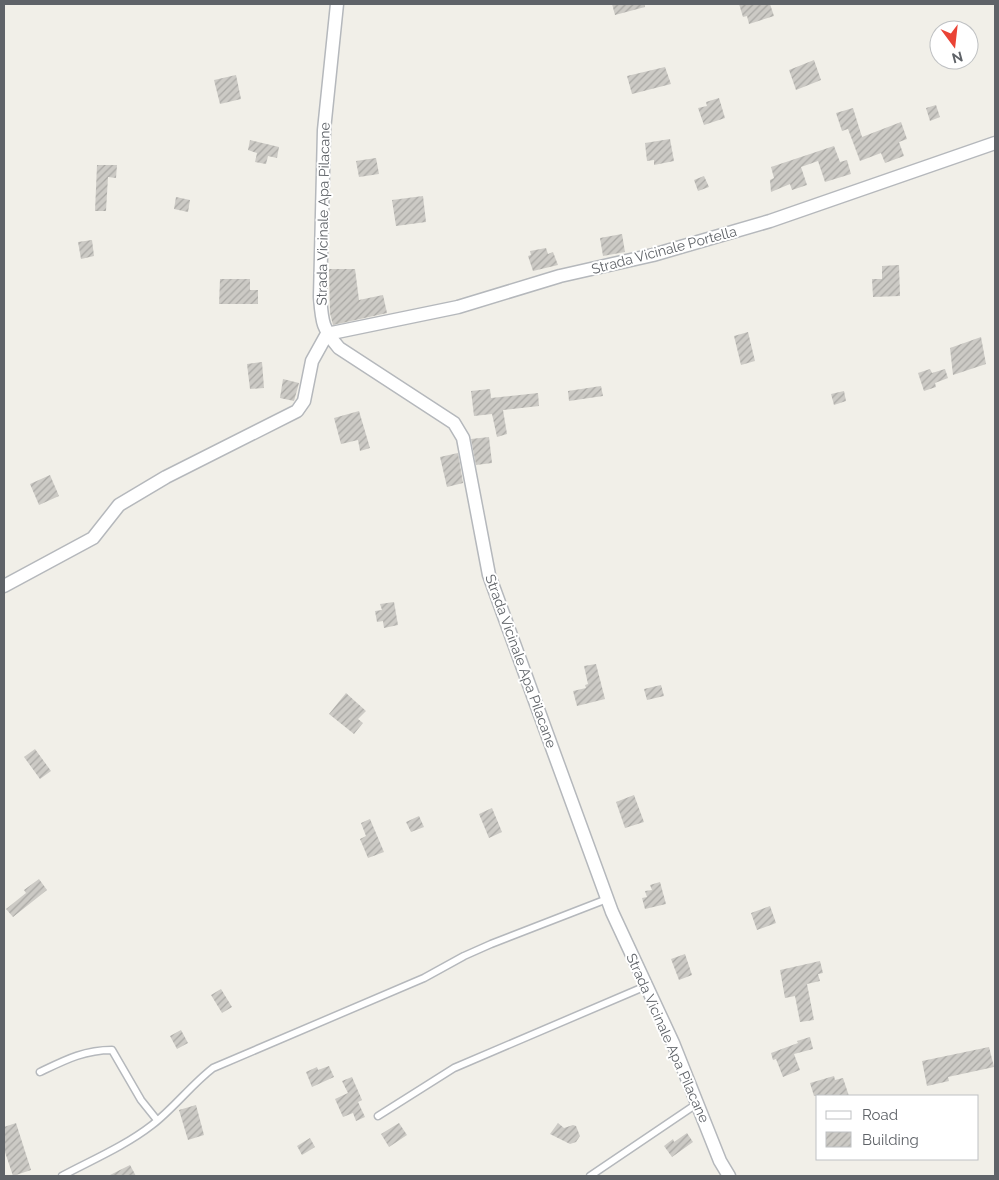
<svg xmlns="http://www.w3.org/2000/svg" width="999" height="1180" font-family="Raleway,sans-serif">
<defs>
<pattern id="building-hatch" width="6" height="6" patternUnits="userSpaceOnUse" patternTransform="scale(1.25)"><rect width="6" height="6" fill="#cccac5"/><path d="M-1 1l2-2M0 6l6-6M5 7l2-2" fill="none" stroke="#a9a8a4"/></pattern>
</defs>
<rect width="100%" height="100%" fill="#f1efe8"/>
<path fill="url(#building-hatch)" d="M612 4H645V7L615 15Z
M739 4H770L774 16 749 24 747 16 743 17Z
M814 60 821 80 796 90 789 70Z
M665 67 671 84 632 94 627 76Z
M236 75 241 99 220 104 214 80Z
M719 98 725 118 704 125 698 108 707 106 706 102Z
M936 105 940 117 930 121 926 108Z
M853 108 862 137 901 122 907 139 899 142 904 156 885 163 881 153 860 161 848 129 842 131 836 113Z
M670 139 674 161 654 165V160L647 161 645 143Z
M250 140 279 147 277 158 268 156 266 164 255 162 257 153 248 150Z
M834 146 840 162 847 160 851 174 825 182 818 161 801 167 807 185 792 190 790 184 771 192 770 180 774 178 771 167Z
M376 158 379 174 359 177 356 161Z
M97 165H117L116 178 108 177 106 211H95Z
M704 176 709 187 698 191 694 180Z
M423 196 426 222 396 226 392 200Z
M176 197 190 200 188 212 174 209Z
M622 234 625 252 603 256 600 238Z
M92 240 94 256 81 259 78 242Z
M546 248 548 254 553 252 558 265 533 271 528 256 531 255 530 251Z
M899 265 900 296 873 297 872 279H882V266Z
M329 269H355L359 300 383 295 387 313 333 325 330 313Z
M220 279H250V290H258V304H219Z
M748 332 755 361 741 365 734 336Z
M981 337 986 364 953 375 950 348Z
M262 362 264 388 250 389 247 364Z
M930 369 932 373 945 369 948 378 935 383 936 387 924 391 918 373Z
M283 379 299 383 294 401 280 398Z
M601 386 603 396 569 401 568 391Z
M490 389 491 398 538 393 539 406 503 410 507 434 497 437 492 414 474 416 471 391Z
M844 391 846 401 834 405 831 394Z
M359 411 370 448 360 451 358 440 341 444 334 418Z
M489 437 492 463 476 465 471 439Z
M458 453 463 483 447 487 440 457Z
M50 475 59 496 39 505 30 484Z
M394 602 398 625 384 628 383 621 377 622 375 611 382 610 380 604Z
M596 664 605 699 577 706 573 691 586 688 585 685 588 684 584 666Z
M661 685 664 696 647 700 644 689Z
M346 693 366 711 358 719 363 723 354 734 329 714Z
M35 749 51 771 40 779 24 757Z
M634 795 644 822 625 828 616 802Z
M492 808 502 832 489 838 479 814Z
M419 816 424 827 411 832 406 822Z
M370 819 384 852 368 858 360 839 366 836 361 823Z
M39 879 47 890 13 917 6 909 26 893 24 890Z
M660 882 666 904 645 909 642 898 647 897 645 891 652 890 650 885Z
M770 906 776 923 757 930 751 913Z
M685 954 692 975 679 980 671 959Z
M820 961 823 973 818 974 820 981 807 984 814 1020 800 1022 795 996 785 998 780 970Z
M221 989 232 1007 222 1013 211 995Z
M181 1030 188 1043 177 1049 170 1036Z
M810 1037 813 1049 794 1054 800 1070 783 1077 776 1059 773 1060 771 1053 798 1043 797 1041Z
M989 1047 994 1067 948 1077 949 1081 927 1086 922 1061Z
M329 1066 334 1077 312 1087 306 1072 317 1067 318 1070Z
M834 1076 835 1080 843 1078 849 1096H814L810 1083Z
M352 1077 362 1100 358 1102 365 1117 356 1121 353 1113 343 1117 335 1099 348 1093 342 1081Z
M196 1105 204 1135 188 1140 179 1110Z
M16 1123 31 1170 13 1176 4 1149V1127Z
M399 1123 407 1135 389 1147 381 1134Z
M558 1123 564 1128 573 1125 576 1126 580 1136 576 1142 570 1144 550 1134Z
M687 1133 693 1142 672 1157 664 1146 673 1139 674 1142Z
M310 1138 315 1147 302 1155 297 1146Z
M130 1165 136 1176H108Z"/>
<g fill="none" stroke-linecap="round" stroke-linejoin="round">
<defs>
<path id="service" d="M40 1072C65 1060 84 1050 112 1050L141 1100 157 1120
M378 1116 454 1068 646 986
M62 1176C92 1160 125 1146 152 1125 174 1108 191 1085 213 1068L424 978 464 956 491 944 607 899
M590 1176 698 1103"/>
<path id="minor" d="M337 4 324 130 320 297C322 322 322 328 339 348L454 423 463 438 489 575 612 912 673 1043 720 1161 729 1176
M4 586 93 538 119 505 166 477 297 411 304 401 312 361 327 334 458 307 560 276 653 255 770 221 995 143"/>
</defs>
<use href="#service" stroke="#b5b8bc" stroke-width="9"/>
<use href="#minor" stroke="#b5b8bc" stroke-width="15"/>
<use href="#service" stroke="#fff" stroke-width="6"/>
<use href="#minor" stroke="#fff" stroke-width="12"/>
</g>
<g text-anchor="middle" stroke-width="4" stroke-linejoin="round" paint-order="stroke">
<g font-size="14" fill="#5f6368" stroke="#fff">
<text transform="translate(323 214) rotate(-89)" y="5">Strada Vicinale Apa Pilacane</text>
<text transform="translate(664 250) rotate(-15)" y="5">Strada Vicinale Portella</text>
<text transform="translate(521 661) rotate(70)" y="5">Strada Vicinale Apa Pilacane</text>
<text transform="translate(668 1038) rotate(66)" y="5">Strada Vicinale Apa Pilacane</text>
</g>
</g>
<rect width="999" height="1180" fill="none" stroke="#5f6368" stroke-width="10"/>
<rect x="816" y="1095" width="162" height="65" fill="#ffffff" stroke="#bfc1c3"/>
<rect x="826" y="1111" width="25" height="8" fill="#ffffff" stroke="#bfc1c3"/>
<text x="862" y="1120" font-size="15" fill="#5f6368">Road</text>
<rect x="826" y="1132" width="25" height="15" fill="url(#building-hatch)" stroke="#bfc1c3"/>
<text x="862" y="1145" font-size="15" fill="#5f6368">Building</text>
<g transform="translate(954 45) rotate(165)"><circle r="24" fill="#ffffff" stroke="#bfc1c3"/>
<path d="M0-4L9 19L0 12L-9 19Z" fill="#ea4335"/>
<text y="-8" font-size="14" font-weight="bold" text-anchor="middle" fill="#5f6368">N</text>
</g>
</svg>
